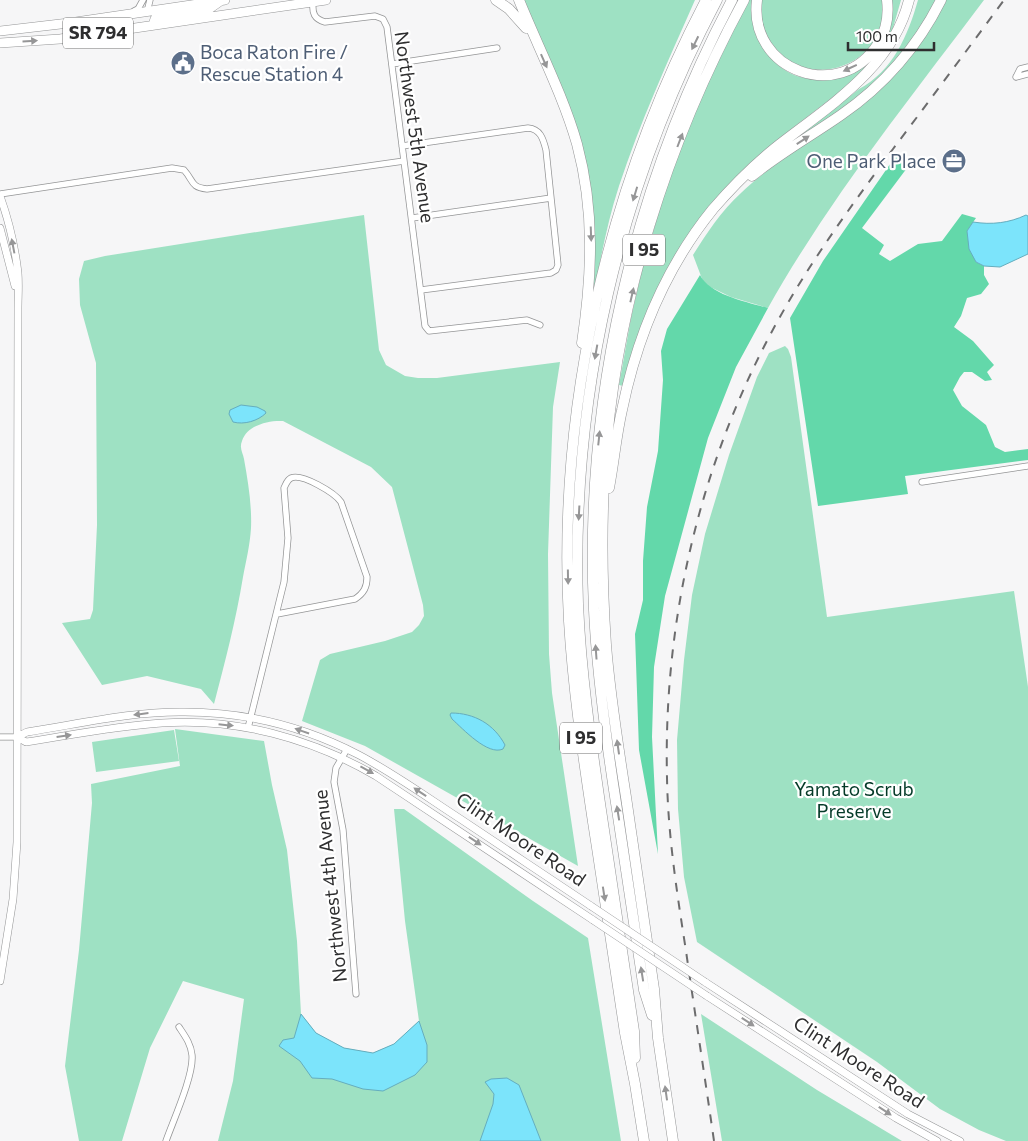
<svg xmlns="http://www.w3.org/2000/svg" width="1028" height="1141" font-family="Commissioner,sans-serif">
<rect width="100%" height="100%" fill="#f6f6f7"/>
<path fill="#9ee1c3" d="M521 0H695C668 61 640 122 619 186 608 219 602 253 595 286L592 285 587 178Z
M748 0H753C749 36 774 77 813 79 822 79 834 74 842 71 854 68 865 67 873 57 883 46 887 16 892 0H901L891 35 868 66 846 87 781 137 751 163 658 288 638 336 623 386 619 385 631 318 642 270 665 191 699 101Z
M761 0H883C890 77 786 95 764 30 761 20 761 11 761 0Z
M918 0H936C915 41 884 79 847 106 829 119 810 130 792 142L859 89C893 71 908 35 918 0Z
M945 0H984C909 100 829 199 768 308L731 297 704 284 693 255C707 233 721 211 741 193 783 153 835 129 878 91 907 65 926 33 945 0Z
M364 215 379 350 386 365 405 376 418 378H437L560 362 553 407 548 554 549 654 552 693 578 866 365 746 302 721 320 660 330 654 385 641 412 632 419 625 424 616 423 605 392 487 371 467 283 421C269 420 247 425 242 441 239 448 243 453 244 459 248 481 252 506 251 528 250 545 246 561 243 577 236 620 225 662 214 704L201 689 147 676 102 685 62 623 90 619 93 610 97 525 96 363 80 305 79 279 84 261 105 256Z
M785 346 788 349 791 357 827 617 1014 591 1028 687V1141H1006L979 1130 940 1109 877 1062 697 942 684 877 678 809 677 740 684 660 692 595 705 534 729 455 757 377 769 353Z
M175 729 264 741 272 785 287 850 297 941 301 1014 316 1033 344 1048 373 1053 394 1044 419 1021 405 921 394 809H404L533 901 588 938 621 1141H218L233 1081 244 999 183 981 150 1048 122 1141H79L65 1066 79 950 92 803 91 784 180 766Z
M174 730 179 761 96 772 92 742Z
M701 1014 817 1090 902 1141H722Z"/>
<path fill="#63d8aa" d="M897 154 908 158 907 168 862 228 884 245 879 254 890 261 918 244 942 241 962 214 976 218 967 231 976 262 984 266V275L989 284 981 294 967 298 961 316 954 327 973 341 994 365 987 372 992 380 985 381 972 372H964L960 377 953 390 962 406 986 425 995 447 1005 452 1028 449V460L905 476 908 494 818 506 790 318 823 261Z
M700 275C710 295 747 302 768 308L736 367 708 438 665 596 654 667 652 737 658 854 639 750 635 634 643 600V561L647 507 658 451 663 380 661 351 667 329Z"/>
<path fill="#7ce4fb" stroke="#65adbe" d="M1026 215 1028 216V254L1000 267 984 266 976 262 969 249 967 231 973 222C992 225 1009 223 1026 215Z
M241 405 257 407 265 411 266 413C258 421 244 425 233 422L229 414 230 410Z
M451 713C474 713 494 724 505 745L503 749C488 756 463 729 452 719L450 715Z
M301 1014 316 1033 344 1048 373 1053 394 1044 419 1021 427 1045V1062L415 1075 383 1091 363 1089 332 1079 312 1078 300 1061 279 1046 283 1040 294 1038Z
M507 1078 519 1085 541 1141H480L493 1104 494 1094 485 1082 491 1079Z"/>
<g fill="none" stroke-linecap="round" stroke-linejoin="round">
<defs>
<path id="minor" d="M313 2C312 13 314 19 325 22L375 16 383 19 387 27 425 326 429 331 527 320 540 325
M134 11 138 9 143 0
M147 12 150 0
M392 64 497 48
M1016 77 1020 69 1028 67
M1016 77 1028 74
M402 146 528 128C540 129 543 138 546 150L558 265 556 270 551 273 421 290
M0 194 172 168 184 170C194 181 190 187 207 189L404 161
M412 218 551 198
M922 482 1028 466
M248 728 284 582 288 538 284 488C286 484 287 480 291 478 302 473 335 493 341 502L367 577C367 587 364 593 355 599L277 614
M0 737H17
M347 749 336 768 334 782 343 830 356 994
M166 1141C173 1121 194 1075 192 1055 191 1044 185 1036 179 1027"/>
<path id="tertiary" d="M0 196C9 221 15 247 18 273 19 285 18 297 18 309L17 842 13 899 0 981
M0 228 15 286
M17 737 26 742C71 735 116 726 162 723 237 718 311 738 376 776L593 920
M17 737 27 732C79 724 132 711 185 712 246 712 305 727 359 755 395 774 428 798 462 820 505 849 548 877 591 906
M705 982 908 1114 960 1141
M707 996 896 1118 937 1141"/>
<path id="primary" d="M153 25 155 19 158 17 209 9 219 2
M0 31 69 23 225 0
M0 43 60 39 326 0"/>
<path id="motorway" d="M496 0 509 9 526 28
M519 0C538 47 563 95 577 144 595 211 592 276 582 343
M757 0C748 71 840 104 878 44 886 31 889 16 887 0
M752 176C780 153 811 136 841 115 883 86 918 46 941 0
M609 488C614 462 616 436 622 410 637 337 666 267 713 209 732 187 753 166 775 148 827 107 892 69 909 0
M652 1015 644 990C635 928 625 865 616 803 606 739 597 675 594 610 584 399 633 187 732 0
M635 1058 634 1031C623 957 612 884 601 810 591 742 581 674 578 604 571 394 619 186 717 0
M644 1141 635 1084 625 1033C614 962 604 892 593 822 583 755 573 689 569 621 557 409 607 189 706 0
M673 1141 658 1038 654 989C645 925 635 861 626 797 618 746 610 696 606 645 602 586 601 526 605 466 615 305 667 142 744 0"/>
</defs>
<use href="#minor" stroke="#949596" stroke-width="7"/>
<use href="#tertiary" stroke="#949596" stroke-width="8"/>
<use href="#primary" stroke="#949596" stroke-width="10"/>
<use href="#motorway" stroke="#949596" stroke-width="11"/>
<use href="#minor" stroke="#fff" stroke-width="5.5"/>
<use href="#tertiary" stroke="#fff" stroke-width="7"/>
<use href="#primary" stroke="#fff" stroke-width="9"/>
<use href="#motorway" stroke="#fff" stroke-width="10"/>
<path stroke="#6c6c6d" stroke-width="2" stroke-dasharray="9 9" stroke-linecap="butt" d="M714 1141C705 1078 695 1014 686 951 677 893 668 836 667 778 663 614 703 450 785 308 817 252 855 201 893 149 930 100 967 50 1004 0"/>
<defs>
<path id="tertiary-bridge" d="M591 906 705 982
M593 920 707 996"/>
</defs>
<use href="#tertiary-bridge" stroke="#949596" stroke-width="8" stroke-linecap="butt"/>
<use href="#tertiary-bridge" stroke="#fff" stroke-width="7"/>
</g>
<defs><path id="oneway-solid" d="M-6-.8H1V-3.2L6.5 0L1 3.2V.8H-6Z" transform="scale(1.25)"/></defs>
<g fill="#969697">
<use href="#oneway-solid" transform="translate(30 41) rotate(-4)"/>
<use href="#oneway-solid" transform="translate(695 43) rotate(116)"/>
<use href="#oneway-solid" transform="translate(544 61) rotate(66)"/>
<use href="#oneway-solid" transform="translate(850 68) rotate(155)"/>
<use href="#oneway-solid" transform="translate(680 140) rotate(-69)"/>
<use href="#oneway-solid" transform="translate(803 140) rotate(-33)"/>
<use href="#oneway-solid" transform="translate(635 194) rotate(107)"/>
<use href="#oneway-solid" transform="translate(591 234) rotate(88)"/>
<use href="#oneway-solid" transform="translate(13 246) rotate(-101)"/>
<use href="#oneway-solid" transform="translate(632 295) rotate(-77)"/>
<use href="#oneway-solid" transform="translate(596 352) rotate(100)"/>
<use href="#oneway-solid" transform="translate(599 438) rotate(-84)"/>
<use href="#oneway-solid" transform="translate(579 513) rotate(93)"/>
<use href="#oneway-solid" transform="translate(568 577) rotate(89)"/>
<use href="#oneway-solid" transform="translate(596 652) rotate(-94)"/>
<use href="#oneway-solid" transform="translate(141 714) rotate(173)"/>
<use href="#oneway-solid" transform="translate(226 725) rotate(6)"/>
<use href="#oneway-solid" transform="translate(302 731) rotate(-161)"/>
<use href="#oneway-solid" transform="translate(64 736) rotate(-8)"/>
<use href="#oneway-solid" transform="translate(618 747) rotate(-98)"/>
<use href="#oneway-solid" transform="translate(367 770) rotate(29)"/>
<use href="#oneway-solid" transform="translate(420 792) rotate(-146)"/>
<use href="#oneway-solid" transform="translate(618 813) rotate(-99)"/>
<use href="#oneway-solid" transform="translate(475 841) rotate(34)"/>
<use href="#oneway-solid" transform="translate(604 894) rotate(81)"/>
<use href="#oneway-solid" transform="translate(642 974) rotate(-99)"/>
<use href="#oneway-solid" transform="translate(748 1022) rotate(33)"/>
<use href="#oneway-solid" transform="translate(666 1093) rotate(-98)"/>
<use href="#oneway-solid" transform="translate(885 1111) rotate(33)"/>
</g>
<defs>
<symbol id="civic-disc" viewBox="-11 -11 22 22"><circle r="9.5" fill="#5c6f8a" stroke="#fff"/><path d="M-.6-6.5H3V-4.5H.6V-3L4-1V1h2V6H-6V1h2V-1L-.6-3ZM-1.2 2.5V6h2.4V2.5Z" fill="#fff"/></symbol>
<symbol id="office-disc" viewBox="-11 -11 22 22"><circle r="9.5" fill="#5c6f8a" stroke="#fff"/><path d="M-6-3h4V-5.5h4V-3h4V5H-6ZM-1-4.5V-3h2v-1.5ZM-6 0V1H6V0Z" fill="#fff"/></symbol>
</defs>
<g fill-rule="evenodd">
<use href="#civic-disc" x="169" y="49" width="28" height="28"/>
<use href="#office-disc" x="940" y="147" width="28" height="28"/>
</g>
<g text-anchor="middle" stroke-width="4.5" stroke-linejoin="round" paint-order="stroke">
<g fill="#fff" stroke="#6d6d6d" stroke-width="1">
<rect x="63" y="17.5" width="70" height="31" rx="4"/>
<rect x="623" y="234.5" width="42" height="31" rx="4"/>
<rect x="560" y="722.5" width="42" height="31" rx="4"/>
</g>
<g font-size="18" font-weight="bold" fill="#2e2e2f">
<text x="98" y="39">SR 794</text>
<text x="644" y="256">I 95</text>
<text x="581" y="744">I 95</text>
</g>
<g font-size="19" fill="#4e5e75" stroke="#fff" text-anchor="start">
<text x="200" y="59">Boca Raton Fire /<tspan x="200" dy="22">Rescue Station 4</tspan></text>
<text x="936" y="168" text-anchor="end">One Park Place</text>
</g>
<g font-size="19" fill="#2e2e2f" stroke="#fff">
<text transform="translate(415 127) rotate(82)" y="7">Northwest 5th Avenue</text>
<text transform="translate(521 839) rotate(34)" y="7">Clint Moore Road</text>
<text transform="translate(330 886) rotate(-96)" y="7">Northwest 4th Avenue</text>
<text transform="translate(859 1062) rotate(33)" y="7">Clint Moore Road</text>
</g>
<g font-size="19" fill="#043a28" stroke="#fff">
<text x="854" y="796">Yamato Scrub<tspan x="854" dy="22">Preserve</tspan></text>
</g>
</g>
<path d="M848 42v8h86v-8" fill="none" stroke="#2e2e2f" stroke-width="2.5"/>
<text x="856" y="42" font-size="15" fill="#2e2e2f" stroke="#ffffff" stroke-width="4" paint-order="stroke">100 m</text>
</svg>
